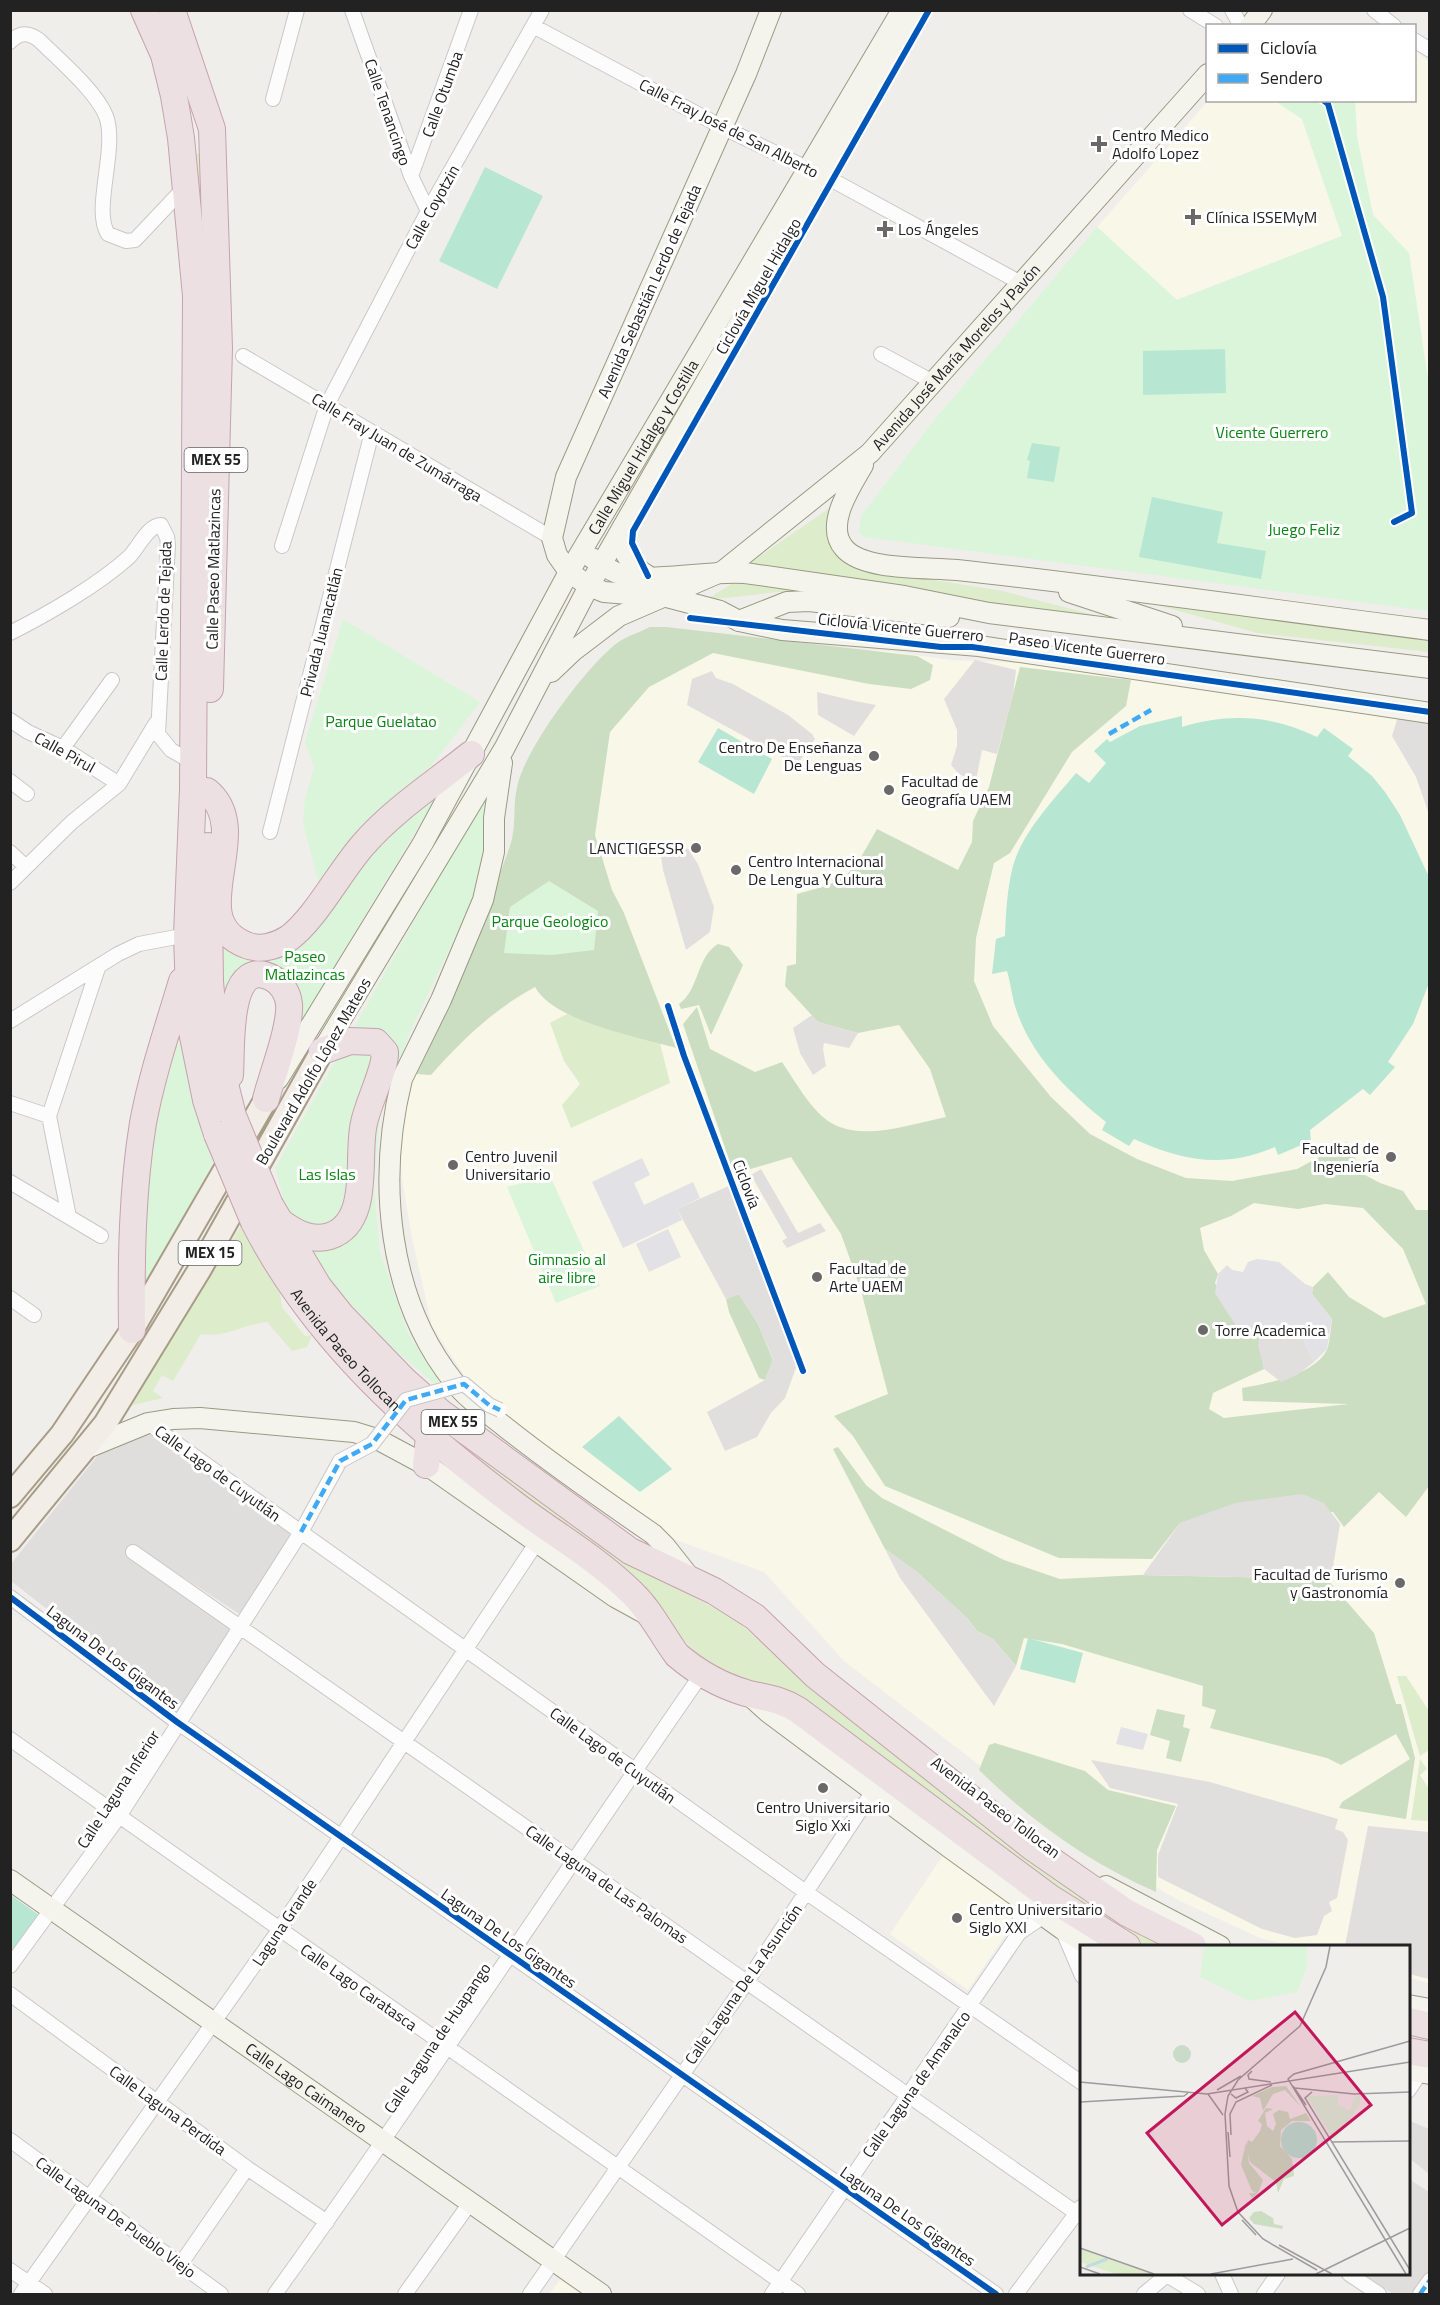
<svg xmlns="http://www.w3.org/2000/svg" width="1440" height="2305" font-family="'Titillium Web',sans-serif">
<rect width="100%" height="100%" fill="#f0eeeb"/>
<path fill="#dfdedc" d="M154 1432 294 1535 241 1615 132 1544 125 1554 232 1629 178 1711 11 1581 10 1565 102 1450Z
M1408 2120 1429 2129V2174L1409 2158Z
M1409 2179 1429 2192V2294H1393L1364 2274H1408Z"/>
<path fill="#f8f7e8" d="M1415 50 1429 62V387L1409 254 1373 215 1357 137 1355 101 1414 100Z
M1275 100 1302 119 1342 236 1176 300 1097 227 1208 101Z
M647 644 887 651 951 660 1024 663 1429 712V1983L1409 1978 1408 1946H1292L1260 1938 1180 1901 1082 1844 844 1661 764 1572 662 1535 498 1412 468 1381 432 1326 412 1238 400 1167 403 1114 412 1082 469 960 513 838Z
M944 1854 1015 1908 1010 1928 968 1990 890 1934Z
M560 2280 581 2294H549Z"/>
<path fill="#ddeccb" d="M198 153 210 155 209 435 200 854 202 960 206 1046 220 1103 253 1187 302 1274 354 1343 422 1405 639 1569 734 1618 807 1685 989 1825 1075 1887 1171 1946H1141L1103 1924 788 1699 701 1659 634 1585 431 1432 380 1386 316 1308 262 1224 229 1147 209 1088 200 1040 196 832 202 366 194 166V158Z
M831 507 827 525 831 545 853 567 1003 591 1113 620 743 568Z
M733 583 841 596 779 592 706 600Z
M1122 595 1429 638V652L1257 633Z
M567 1014 660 1043 670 1083 571 1128 562 1105 580 1084 564 1061 550 1023Z
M244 1221 280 1292 282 1307 305 1336 312 1335 307 1347 292 1351 267 1322C241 1325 226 1338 201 1334L173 1381 162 1375 153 1391 163 1398 125 1407Z
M1397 1676H1406L1429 1711V1750L1420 1756Z
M1420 1759 1427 1769 1420 1775 1429 1789V1821L1411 1820Z"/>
<path fill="#cbdec1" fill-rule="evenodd" d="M650 627H666L917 656 933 665 930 680 911 689 869 684 713 653 649 687 610 732 595 835 612 890 624 913 676 1048C639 1037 554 1022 535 987 494 1009 462 1040 431 1075L416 1074C455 1001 482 924 510 846 517 826 512 804 518 783 528 745 586 667 617 643 627 636 640 632 650 627Z
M1020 667 1131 680 1126 706 1072 752 1010 853 994 863 976 938 974 981 993 1026 1051 1097 1090 1134 1137 1159 1186 1178 1232 1181 1297 1169 1347 1142 1363 1174 1380 1183 1403 1191 1416 1210H1429V1486L1406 1517 1379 1492 1344 1527 1333 1512 1180 1523 1152 1559 1059 1558 885 1486 853 1436 834 1416 888 1394 860 1287 841 1234 791 1157 734 1174 683 1024 697 1007 710 1049 755 1072 782 1062C795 1081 809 1107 828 1121 860 1143 911 1124 946 1117L930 1069 899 1025 858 1033 818 1022 785 986 787 966 796 964 797 894C851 880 850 877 877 829L958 870 972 842 973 821 989 787ZM1254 1203 1298 1209 1325 1204 1363 1208 1403 1249 1426 1304 1384 1318 1349 1297 1328 1272 1313 1287 1312 1294 1332 1319C1331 1328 1330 1338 1328 1347 1319 1374 1266 1384 1242 1388L1243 1401 1349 1404 1224 1418 1209 1409 1213 1393 1264 1369 1260 1332 1238 1328 1215 1283 1218 1274 1204 1250 1200 1228 1231 1216Z
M718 944 729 947 743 965 711 1035 699 1005 681 1009 679 1004C700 989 696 957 718 944Z
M739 1294 758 1324 773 1360 765 1380 759 1378 729 1312 726 1299Z
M838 1447 866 1485 882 1498 1004 1560 1060 1579 1139 1575 1327 1579 1374 1633 1396 1704H1401L1415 1758 1406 1819 1339 1808 1342 1802 1410 1759 1396 1734 1341 1765 1327 1758 1210 1728 1216 1710 1202 1706 1203 1686 1062 1644 1024 1638 1016 1666 993 1639 977 1631 968 1619 917 1572 885 1549 833 1449Z
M1157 1709 1185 1715 1183 1727 1190 1729 1181 1762 1166 1758 1170 1741 1150 1735Z
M995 1743 1085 1771 1108 1790 1176 1806 1157 1850 1156 1892C1089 1863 1031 1821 979 1770L989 1745Z"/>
<path fill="#daf5da" d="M1275 101H1355L1357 137 1373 215 1409 253 1429 386V611L864 537 859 533 861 516 927 429 1097 227 1177 300 1342 236 1302 119Z
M343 619 480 702 432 765 373 814 319 885 303 823 305 799 314 767 305 742Z
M443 786 289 1041 296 1013 252 970 225 1049 219 932 258 956 375 844Z
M489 788 484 867 466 914 409 1034 380 1113 374 1187 380 1252 408 1333 445 1392 382 1340 325 1273 285 1205 275 1168Z
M549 881 598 911 594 950 552 955 504 953 510 907Z
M176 1032 213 1162 146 1287 143 1217 151 1132Z
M550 1176 600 1286 556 1303 507 1187Z"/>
<path fill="#b7e6d2" d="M485 167 543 196 497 289 439 261Z
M1225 349 1226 393 1143 395V351Z
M1032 443 1060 447 1054 482 1027 478 1030 461 1027 460Z
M1152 497 1223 512 1217 543 1266 551 1261 579 1139 557Z
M1182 716V727C1229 713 1272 715 1317 737L1324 728 1353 749 1348 756 1372 776 1385 792 1400 815 1429 877V983L1413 1024 1388 1062 1395 1067 1370 1095 1363 1089 1310 1130 1311 1141 1278 1155 1275 1147C1224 1169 1182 1161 1134 1139L1129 1146 1102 1130 1106 1122C1069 1092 1033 1058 1017 1012 1012 999 1011 984 1007 971L992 974 996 939 1005 936C1006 913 1007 889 1013 866 1023 831 1053 801 1076 773L1089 783 1106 763 1094 751 1107 739 1110 742 1140 726Z
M718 728 772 759 754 794 698 762Z
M619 1416 672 1469 640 1492 582 1447Z
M1028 1638 1083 1653 1075 1683 1020 1669Z
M11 1895 40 1916 11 1957Z"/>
<path fill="#e0dfde" d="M975 660 1016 670 1013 695 997 754 982 750 976 780H971L959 774 951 765 957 746V730L944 699Z
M712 671 716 678 733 684 788 715 812 734 815 739 797 765 687 705 692 679Z
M817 692 855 701 876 705 854 736 818 715Z
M1399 713 1429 716V814L1416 777 1392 736Z
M675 843 688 849 698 864 714 907 710 932 686 950 663 870 661 856Z
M812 1015 818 1022 858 1033 849 1048 824 1043 823 1049 826 1066 813 1075 800 1053 793 1028Z
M761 1169 798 1233 820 1223 826 1231 787 1248 782 1241 787 1238 751 1175Z
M731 1185 797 1365 785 1398 771 1413 757 1437 725 1451 707 1412 765 1380 773 1359 758 1324 739 1294 726 1299 677 1209Z
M1279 1324 1301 1334 1314 1362 1297 1375 1281 1382 1264 1369 1258 1346 1260 1332 1268 1325Z
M1302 1494 1324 1503 1340 1524 1333 1567 1327 1579 1143 1575 1180 1523 1235 1503Z
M885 1549 917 1572 968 1619 977 1631 993 1639 1016 1666 994 1706 900 1578Z
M1091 1760 1210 1782 1338 1819 1335 1829 1343 1832 1348 1840 1337 1898 1329 1902 1332 1911 1324 1916 1317 1935 1295 1938 1262 1929 1158 1877V1855L1178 1804 1110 1788Z
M1368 1826 1429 1832V1979L1409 1974 1408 1946H1345Z"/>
<path fill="#e2e1e5" d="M642 1158 650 1175 634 1183 644 1205 693 1182 700 1198 677 1209 682 1220 623 1248 592 1182Z
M668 1229 681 1257 649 1272 636 1244Z
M1257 1259 1279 1262 1305 1284 1313 1287 1312 1294 1332 1319 1327 1349 1314 1362 1301 1334 1293 1329 1279 1324 1268 1325 1260 1332 1238 1329 1220 1301 1215 1293 1218 1274 1227 1265 1232 1270 1243 1272 1248 1262Z
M1121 1727 1148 1734 1143 1750 1116 1744Z"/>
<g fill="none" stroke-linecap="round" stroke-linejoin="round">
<defs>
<path id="street" d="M352 10 411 176 428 211
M1190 10 1216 26
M1232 10 1241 26
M1374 10 1394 26
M533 26 722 127 834 181 1021 283
M1414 40 1430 50
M10 42C20 32 28 32 39 40 59 60 96 91 106 116 118 148 92 210 108 234L126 241 135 240 185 187
M273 99 297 10
M411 176 471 10
M881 354 933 382
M243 356 552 538
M282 546 327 405 428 211 542 10
M10 633C48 614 98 585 129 557 138 548 148 525 161 525L167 537 168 545 158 734 171 750 192 762
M10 720 28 732 63 748 119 784
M63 748 112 680
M10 781 27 794
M270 832 372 432
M10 852 26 867
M10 883 72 822 119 784 156 723
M10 1021 118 954 139 944 187 935
M10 1103 49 1116
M10 1182 101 1236
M69 1217 49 1116 98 968
M10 1298 34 1315
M148 1423 807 1893 1082 2083
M133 1552 1082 2217
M10 1597 177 1722 996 2294
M10 1739 798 2294
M1062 1929 1082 1976
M1019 1933 1021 1899
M10 1966 118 1818 301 1532 340 1461
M10 1994 247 2168 327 2222
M1408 2091 1421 2072
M10 2140 221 2294
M180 2265 247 2168
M10 2270 45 2294
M1165 2274 1198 2294
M1222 2274 1231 2294
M1349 2274 1379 2294
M21 2294 279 1930 537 1542
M275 2294C421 2091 558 1881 701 1675
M405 2294 470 2203
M530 2294 746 1983 873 1791
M772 2294 1019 1933 1044 1916
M1016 2294 1081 2207
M1144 2294 1168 2274
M1264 2294 1278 2274
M1420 2294 1430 2280"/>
<g id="secondary">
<path d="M771 10 746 74 566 477 552 538 557 555 569 572 589 586 604 592 667 597 720 611 739 621 782 630 979 646 1430 713"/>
<path d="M1250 26 1262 10"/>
<path d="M863 465C851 486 824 525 844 548 863 571 927 567 957 570 1115 587 1272 610 1430 630"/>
<path d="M623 527C617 548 630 565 648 576"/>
<path d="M592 558C601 564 610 571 620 574 650 584 709 570 745 573L904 596 989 613 1430 668"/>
<path d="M1069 592 1172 626"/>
<path d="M739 621 787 602 809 601 949 617"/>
<path id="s1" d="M551 672 573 651 619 616 723 571 870 453 1208 74"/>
<path d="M502 763 494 818V852L483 900 441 1000 402 1079C377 1180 387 1298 454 1382 468 1400 488 1413 505 1427 553 1465 602 1499 653 1534L665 1546 691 1579"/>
<path d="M322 1051 504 749 589 586 919 10"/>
<path id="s2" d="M278 1079 423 843 569 572 902 10"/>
<path d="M87 1448 148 1423 173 1419 200 1418 354 1432 377 1439 431 1468 615 1597 646 1614"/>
<path d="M748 1694 769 1713 950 1848 1062 1929 1091 1946"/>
<path id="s3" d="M10 1880 601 2294"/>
<path d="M1106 1886 1220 1946"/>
<path d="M1408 2005 1430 2009"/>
<path d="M1408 2070 1430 2074"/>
</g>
<path id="primary" d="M10 1496 62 1434 132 1330 266 1099
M10 1540 105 1424 200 1269 322 1051"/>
<g id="highway">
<path d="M144 10 164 55 174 96 181 138 196 296 193 789 187 935 190 1022 206 1100 217 1134"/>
<path d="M172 10 212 129 219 348 210 689"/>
<path d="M207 791C257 832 180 919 246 945 260 951 277 946 289 938 315 919 340 871 363 845 393 810 435 783 471 754"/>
<path d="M208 846 210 981 215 1044 233 1116"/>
<path d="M230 1075C232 1052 225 954 272 978 282 983 288 994 289 1004 291 1027 272 1075 266 1099"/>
<path d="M270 1205 318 1286 342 1316 404 1380 440 1412 630 1551 714 1591 755 1617 815 1675 1032 1847 1127 1913 1193 1946"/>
<path d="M279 1221C294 1232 310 1242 330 1236 372 1222 356 1156 364 1123 368 1103 386 1068 385 1052L376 1042 350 1041 322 1051"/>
<path id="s4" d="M254 1222C313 1338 410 1425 513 1503 552 1533 597 1558 632 1593 651 1611 662 1635 677 1655 698 1673 719 1685 746 1693 765 1698 781 1699 798 1710L1049 1897 1127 1946"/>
<path d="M132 1330C131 1261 132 1190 143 1123 152 1074 168 1028 182 981"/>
<path d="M426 1465 429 1437"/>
<path d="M1408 2021 1430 2026"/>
<path d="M1408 2051 1430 2055"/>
</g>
</defs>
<use href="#street" stroke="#c9c8c7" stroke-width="16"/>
<use href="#secondary" stroke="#999a82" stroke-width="22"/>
<use href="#primary" stroke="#a79c86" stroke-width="26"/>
<use href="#highway" stroke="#c5a2ac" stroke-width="28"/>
<use href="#street" stroke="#fdfcfc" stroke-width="14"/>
<use href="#secondary" stroke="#f4f4ed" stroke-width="20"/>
<use href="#primary" stroke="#f3ede7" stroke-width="22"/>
<use href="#highway" stroke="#ece0e2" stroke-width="26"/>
<defs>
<path id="street-bridge" d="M340 1461 372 1444 406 1400 464 1384 489 1405 500 1410"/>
<path id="highway-bridge" d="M233 1116 270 1205
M217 1134 254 1222"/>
</defs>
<use href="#street-bridge" stroke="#c9c8c7" stroke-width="16" stroke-linecap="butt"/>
<use href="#highway-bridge" stroke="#c5a2ac" stroke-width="28" stroke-linecap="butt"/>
<use href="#street-bridge" stroke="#fdfcfc" stroke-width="14"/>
<use href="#highway-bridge" stroke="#ece0e2" stroke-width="26"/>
<path stroke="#3fa9f5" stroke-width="4.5" stroke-dasharray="9 4.5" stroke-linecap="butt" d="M1109 734 1151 710
M301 1532 340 1461 372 1444 406 1400 464 1384 489 1405 500 1410
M1420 2294 1430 2280"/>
<defs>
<path id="cycleway" d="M1323 100 1328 104 1383 297 1412 513 1394 522
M648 576 632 543 633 531 929 10
M690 618 941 647H972L1430 712
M668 1006 684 1056 803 1371
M10 1597 177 1722 996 2294"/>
</defs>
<use href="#cycleway" stroke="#fff" stroke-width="10"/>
<use href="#cycleway" stroke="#0057b8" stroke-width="6"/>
</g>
<g fill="#6a6968" stroke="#fff" stroke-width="2">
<path d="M1096 135h6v6h6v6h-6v6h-6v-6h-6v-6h6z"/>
<path d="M1190 208h6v6h6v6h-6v6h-6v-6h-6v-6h6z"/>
<path d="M882 220h6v6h6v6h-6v6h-6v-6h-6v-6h6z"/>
<circle cx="874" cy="756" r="6"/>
<circle cx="889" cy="790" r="6"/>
<circle cx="696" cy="848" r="6"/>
<circle cx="736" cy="870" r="6"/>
<circle cx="1391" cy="1157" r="6"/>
<circle cx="453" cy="1165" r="6"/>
<circle cx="817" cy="1277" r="6"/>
<circle cx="1203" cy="1330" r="6"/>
<circle cx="1400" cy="1583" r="6"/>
<circle cx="823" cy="1788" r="6"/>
<circle cx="957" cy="1918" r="6"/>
</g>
<g text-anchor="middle" stroke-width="6" stroke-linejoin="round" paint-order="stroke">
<g fill="#fff" stroke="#646464" stroke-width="1.5">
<rect x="184.5" y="448" width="63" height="24" rx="4.5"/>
<rect x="178.5" y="1241" width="63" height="24" rx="4.5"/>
<rect x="421.5" y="1410" width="63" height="24" rx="4.5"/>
</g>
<g font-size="15" font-weight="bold" fill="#222">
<text x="216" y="465">MEX 55</text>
<text x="210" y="1258">MEX 15</text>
<text x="453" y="1427">MEX 55</text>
</g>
<g font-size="16" fill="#222" stroke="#fff">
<text transform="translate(442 94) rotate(-70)" y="6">Calle Otumba</text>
<text transform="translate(388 112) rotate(71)" y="6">Calle Tenancingo</text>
<text transform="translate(729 128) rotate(27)" y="6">Calle Fray José de San Alberto</text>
<text transform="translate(432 207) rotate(-61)" y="6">Calle Coyotzin</text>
<text transform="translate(758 286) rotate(-60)" y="6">Ciclovía Miguel Hidalgo</text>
<text transform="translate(649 291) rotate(-66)" y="6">Avenida Sebastián Lerdo de Tejada</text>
<text dy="6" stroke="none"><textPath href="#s1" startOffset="519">Avenida José María Morelos y Pavón</textPath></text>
<text transform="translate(397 447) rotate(31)" y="6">Calle Fray Juan de Zumárraga</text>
<text dy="6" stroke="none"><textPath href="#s2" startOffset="730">Calle Miguel Hidalgo y Costilla</textPath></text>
<text transform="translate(213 569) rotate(-89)" y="6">Calle Paseo Matlazincas</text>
<text transform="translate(163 611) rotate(-88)" y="6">Calle Lerdo de Tejada</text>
<text transform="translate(901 627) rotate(6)" y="6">Ciclovía Vicente Guerrero</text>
<text transform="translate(321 632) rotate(-76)" y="6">Privada Juanacatlán</text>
<text transform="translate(1087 648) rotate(8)" y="6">Paseo Vicente Guerrero</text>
<text transform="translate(65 752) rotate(29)" y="6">Calle Pirul</text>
<text transform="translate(313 1071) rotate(-60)" y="6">Boulevard Adolfo López Mateos</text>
<text transform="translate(747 1184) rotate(69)" y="6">Ciclovía</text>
<text dy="6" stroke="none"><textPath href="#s4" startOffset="158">Avenida Paseo Tollocan</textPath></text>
<text transform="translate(218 1473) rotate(36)" y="6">Calle Lago de Cuyutlán</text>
<text transform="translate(113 1657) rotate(37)" y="6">Laguna De Los Gigantes</text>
<text transform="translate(613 1755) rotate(36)" y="6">Calle Lago de Cuyutlán</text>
<text transform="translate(118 1789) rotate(-57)" y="6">Calle Laguna Inferior</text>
<text transform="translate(996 1807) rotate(37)" y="6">Avenida Paseo Tollocan</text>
<text transform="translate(607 1884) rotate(35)" y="6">Calle Laguna de Las Palomas</text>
<text transform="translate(284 1922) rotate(-56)" y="6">Laguna Grande</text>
<text transform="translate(509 1938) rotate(35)" y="6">Laguna De Los Gigantes</text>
<text transform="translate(743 1984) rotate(-55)" y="6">Calle Laguna De La Asunción</text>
<text transform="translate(359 1987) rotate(35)" y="6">Calle Lago Caratasca</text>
<text transform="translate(437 2038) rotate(-56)" y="6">Calle Laguna de Huapango</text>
<text transform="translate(916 2084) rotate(-55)" y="6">Calle Laguna de Amanalco</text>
<text dy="6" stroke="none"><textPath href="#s3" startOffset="362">Calle Lago Caimanero</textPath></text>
<text transform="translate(168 2110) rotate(36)" y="6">Calle Laguna Perdida</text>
<text transform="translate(908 2216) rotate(35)" y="6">Laguna De Los Gigantes</text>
<text transform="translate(116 2217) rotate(36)" y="6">Calle Laguna De Pueblo Viejo</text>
</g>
<g font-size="16" fill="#222" stroke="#fff" text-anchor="start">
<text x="1112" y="141">Centro Medico<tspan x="1112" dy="18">Adolfo Lopez</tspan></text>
<text x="1206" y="223">Clínica ISSEMyM</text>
<text x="898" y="235">Los Ángeles</text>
<text x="862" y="753" text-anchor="end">Centro De Enseñanza<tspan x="862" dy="18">De Lenguas</tspan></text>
<text x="901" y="787">Facultad de<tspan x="901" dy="18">Geografía UAEM</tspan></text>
<text x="684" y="854" text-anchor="end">LANCTIGESSR</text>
<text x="748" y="867">Centro Internacional<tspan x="748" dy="18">De Lengua Y Cultura</tspan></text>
<text x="1379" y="1154" text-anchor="end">Facultad de<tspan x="1379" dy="18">Ingeniería</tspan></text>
<text x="465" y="1162">Centro Juvenil<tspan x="465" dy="18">Universitario</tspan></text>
<text x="829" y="1274">Facultad de<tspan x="829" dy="18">Arte UAEM</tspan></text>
<text x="1215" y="1336">Torre Academica</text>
<text x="1388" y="1580" text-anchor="end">Facultad de Turismo<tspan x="1388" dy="18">y Gastronomía</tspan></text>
<text x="823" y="1813" text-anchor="middle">Centro Universitario<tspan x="823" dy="18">Siglo Xxi</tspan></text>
<text x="969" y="1915">Centro Universitario<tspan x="969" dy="18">Siglo XXI</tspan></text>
</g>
<g font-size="16" fill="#0c8416" stroke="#fff">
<text x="1272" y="438">Vicente Guerrero</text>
<text x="1304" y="535">Juego Feliz</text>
<text x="381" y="727">Parque Guelatao</text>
<text x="550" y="927">Parque Geologico</text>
<text x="305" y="962">Paseo<tspan x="305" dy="18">Matlazincas</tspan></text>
<text x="327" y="1180">Las Islas</text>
<text x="567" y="1265">Gimnasio al<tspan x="567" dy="18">aire libre</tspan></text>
</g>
</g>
<g transform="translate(1080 1945)">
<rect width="330" height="330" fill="#f0eeeb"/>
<path d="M0 304 71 329H36L12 321 22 315 9 320 0 317Z" fill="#ddeccb"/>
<path d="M206 141 221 162 205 145 193 149 183 166 180 153 172 151 192 142ZM186 163 193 164 185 168 187 181 193 186 196 179 193 169 199 165 208 167 210 174 226 168 231 176H212L201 185 200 201 212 214 214 231 204 234 198 248 196 237 170 217 166 202 168 195 172 197 180 186 182 179 178 176ZM166 197 169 218 183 235 179 246 176 250 172 253 169 248H176L172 246 161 220ZM181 266 193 273 194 279 203 281 202 284 174 279 169 273 174 267Z" fill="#cbdec1"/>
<path d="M93 109a9 9 0 1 1 18 0a9 9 0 1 1-18 0Z" fill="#cadbca"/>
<path d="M112 1H227V22L217 47 169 56 120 32 124 2ZM258 150V159L270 166 275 151H280V159L255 196 226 151Z" fill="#daf5da"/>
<path d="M201 195a18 18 0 1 1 36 0a18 18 0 1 1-36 0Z" fill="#b7e6d2"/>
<path fill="none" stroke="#bfdbe3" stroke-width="3" d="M6 322 27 314"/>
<path fill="none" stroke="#9e9c9b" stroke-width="1.5" d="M172 126 168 130 169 134 191 137M0 137 127 149 330 117M213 141 226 160M215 143 274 149 330 147M137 145 161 131M232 147 225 153 330 325M128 149 143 170M151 149 156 153 168 147 165 143M0 157 104 151 108 148M148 187 150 212M151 190 150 169 156 157 192 140M251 197 330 196M162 275 176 290M199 300 252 329M0 303 74 329M0 322 20 329M237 325 183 294 158 267 149 241 145 169 148 151 158 135 220 81 246 22 250 1M131 329 213 314M236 329 330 283M326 329 208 134 214 129 330 96"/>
<path fill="#c2185b" fill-opacity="0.15" stroke="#c2185b" stroke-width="3" d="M215 67 291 160 142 280 67 188Z"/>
<rect width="330" height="330" fill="none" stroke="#222" stroke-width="3"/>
</g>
<rect width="1440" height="2305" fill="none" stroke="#222222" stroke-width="24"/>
<rect x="1206" y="24" width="210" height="78" fill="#ffffff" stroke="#a7a7a7" stroke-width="1.5"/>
<rect x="1218" y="44" width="30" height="9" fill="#0057b8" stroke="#a7a7a7" stroke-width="1.5"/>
<text x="1260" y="54" font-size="18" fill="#222222">Ciclovía</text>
<rect x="1218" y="74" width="30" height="9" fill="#3fa9f5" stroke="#a7a7a7" stroke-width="1.5"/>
<text x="1260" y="84" font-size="18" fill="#222222">Sendero</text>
</svg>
